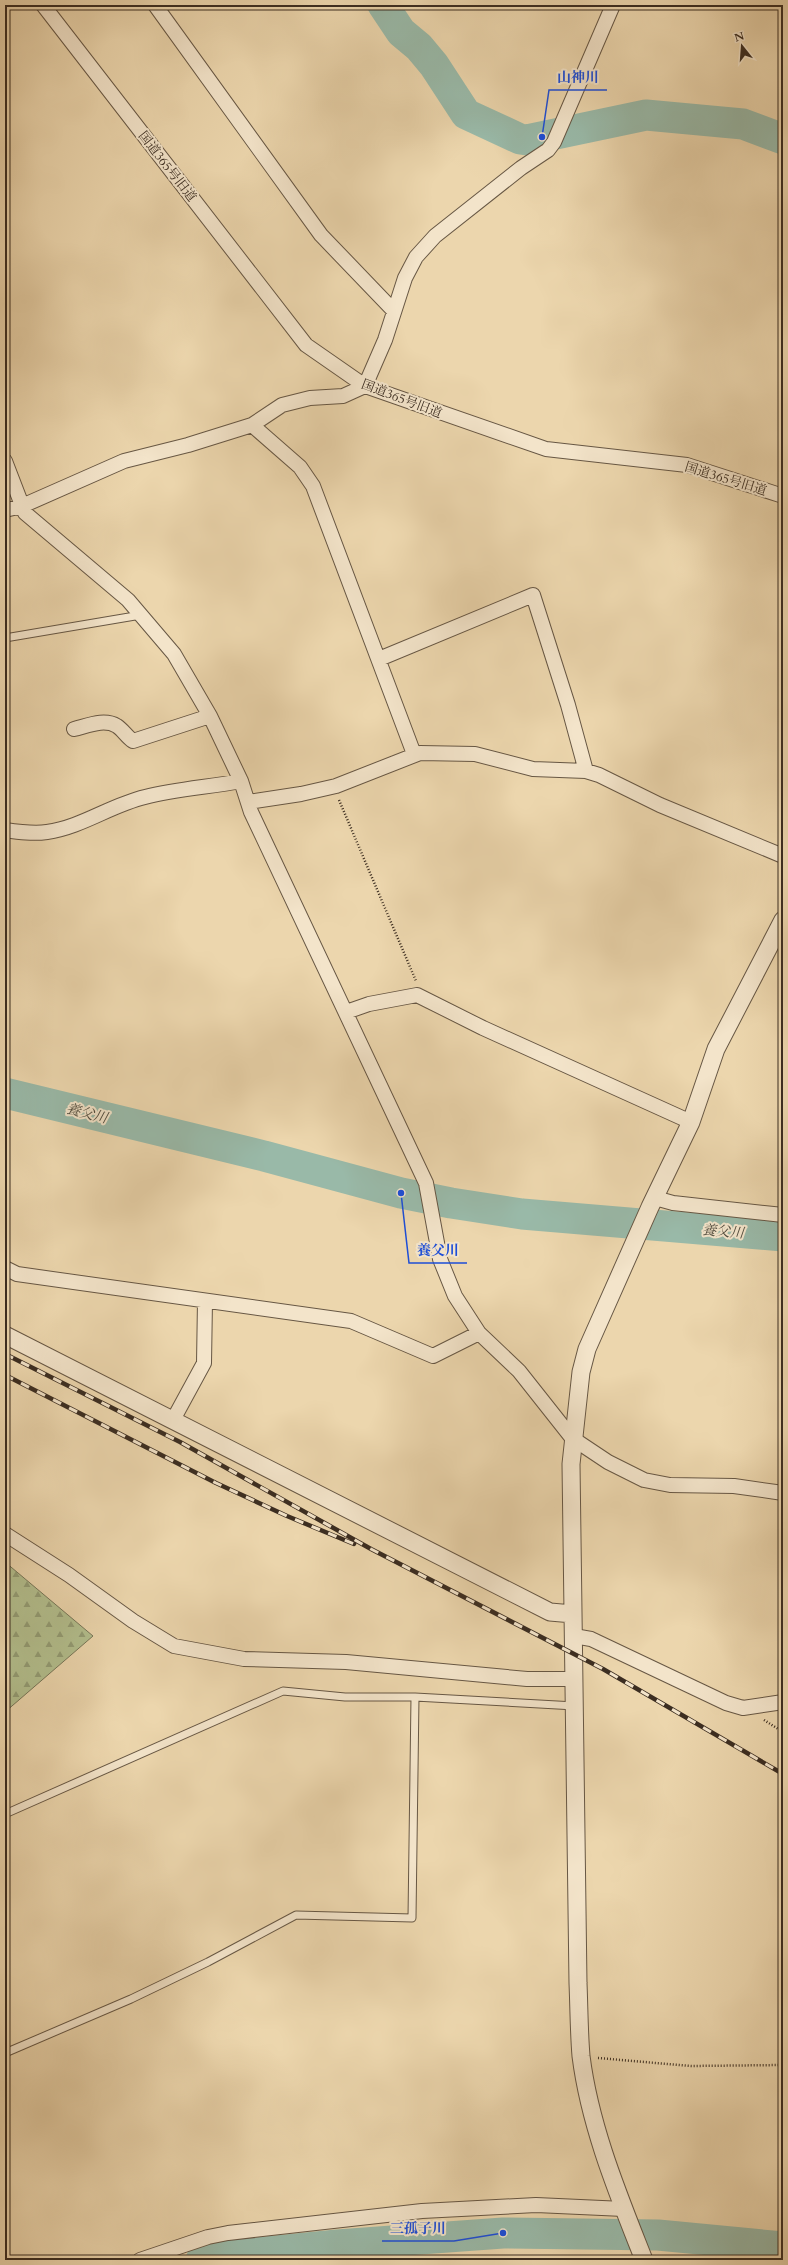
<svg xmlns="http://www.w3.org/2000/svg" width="788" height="2265" font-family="Cardo,'Noto Serif JP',serif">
<defs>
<pattern id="forest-firs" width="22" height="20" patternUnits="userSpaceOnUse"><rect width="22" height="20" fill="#b3bf8e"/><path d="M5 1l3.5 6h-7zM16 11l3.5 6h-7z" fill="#939c74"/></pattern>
</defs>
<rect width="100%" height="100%" fill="#ecd6ad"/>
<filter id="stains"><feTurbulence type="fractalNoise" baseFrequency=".005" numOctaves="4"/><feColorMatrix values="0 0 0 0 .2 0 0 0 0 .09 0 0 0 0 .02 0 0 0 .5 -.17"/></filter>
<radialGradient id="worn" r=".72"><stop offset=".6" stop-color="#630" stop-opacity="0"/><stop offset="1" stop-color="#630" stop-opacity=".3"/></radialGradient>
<path fill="url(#forest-firs)" stroke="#777658" d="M5 1562 93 1636 5 1712Z"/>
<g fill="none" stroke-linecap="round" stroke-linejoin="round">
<path stroke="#99b9a8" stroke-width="31" d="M383 5 401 32 419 47 434 65 466 114 520 139 527 140 646 115 743 124 783 139
M5 1093 264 1156 401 1193 451 1203 522 1214 783 1236
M201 2260 223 2256 337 2245 503 2233 658 2235 783 2247"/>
<defs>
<path id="service" d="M5 638 141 615
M5 1814 283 1691 345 1697H415L575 1706
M5 2053 131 1999 208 1962 296 1915 412 1918 415 1697"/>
<path id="minor" d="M43 5 306 345 365 386 546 449 687 465 783 496
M155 5 321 235 393 310
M252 425 300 467 313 486 414 754
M5 461 25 513 128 600 174 654 210 716 241 781 251 812 426 1183 440 1259 455 1296 479 1333 519 1371 572 1438 608 1462 644 1480 670 1485 734 1486 783 1493
M5 510 22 506 124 461 188 445 252 425 282 405 310 398 343 396 365 386 385 340 405 278 416 257 435 236 521 168 548 150 554 142 613 5
M379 659 533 595 568 705 586 771
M74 729C87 726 104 718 117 726 123 730 127 737 133 741L210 716
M248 802 301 794 336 786 420 753 475 754 533 769 586 771 599 775 660 805 783 856
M5 830C19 832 33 834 47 832 82 827 111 805 145 797 176 789 209 787 241 781
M346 1012 369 1004 417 995 483 1028 691 1122
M655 1198 673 1203 783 1215
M5 1268 17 1274 351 1321 433 1356 479 1333
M173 1420 204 1363 205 1301
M5 1534 69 1575 133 1621 174 1646 244 1659 346 1662 527 1679H575
M574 1636 591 1639 726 1703 743 1708 783 1702
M140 2260 208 2237 228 2233 422 2211 536 2205 624 2209"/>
<path id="tertiary" d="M5 1335 550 1612 573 1614
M644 2260C618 2194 590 2127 581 2056 579 2032 579 2007 578 1983L571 1464 581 1372 587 1349 650 1207 691 1122 716 1049 783 920"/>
</defs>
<use href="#service" stroke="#675744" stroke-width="9"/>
<use href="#minor" stroke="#675744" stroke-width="16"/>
<use href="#tertiary" stroke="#675744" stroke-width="19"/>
<path stroke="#3b2d21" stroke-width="2.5" stroke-dasharray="1 2" stroke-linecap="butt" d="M339 800 416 981
M764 1720 783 1732
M598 2058 691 2066 783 2065"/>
<use href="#service" stroke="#f3e4ca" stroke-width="7"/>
<use href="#minor" stroke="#f3e4ca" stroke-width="14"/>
<use href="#tertiary" stroke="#f3e4ca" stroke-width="17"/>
<defs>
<path id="rail" d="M5 1354 180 1442 371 1549 603 1669 783 1774
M5 1375 216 1483 287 1516 354 1544"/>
</defs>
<use href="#rail" stroke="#3b2d21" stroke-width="4.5"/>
<use href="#rail" stroke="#f3e4ca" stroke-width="3" stroke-dasharray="9" stroke-linecap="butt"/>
</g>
<g text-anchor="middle" stroke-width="4" stroke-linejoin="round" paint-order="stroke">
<g font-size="13" fill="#3b2d21" stroke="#f3e4ca">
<text transform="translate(168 166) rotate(52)" y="5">国道365号旧道</text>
<text transform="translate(402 398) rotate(21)" y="5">国道365号旧道</text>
<text transform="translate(726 478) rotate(17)" y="5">国道365号旧道</text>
</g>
<g font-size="14" font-style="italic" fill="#4e493c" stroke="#f3e4ca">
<text transform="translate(87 1113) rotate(14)" y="5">養父川</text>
<text transform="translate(723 1231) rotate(5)" y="5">養父川</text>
</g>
</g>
<path fill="none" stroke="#1d4ed8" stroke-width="1.5" d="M542 137L549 90H607M401 1193L409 1263H467M503 2233L454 2241H382"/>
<g fill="#1d4ed8" stroke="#f3e4ca" stroke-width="1.5">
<circle cx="542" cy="137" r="4"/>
<circle cx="401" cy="1193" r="4"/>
<circle cx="503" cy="2233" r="4"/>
</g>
<g font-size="14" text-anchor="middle" font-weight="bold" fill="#1d4ed8" stroke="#f3e4ca" stroke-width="4" stroke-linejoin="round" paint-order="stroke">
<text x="578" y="82">山神川</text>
<text x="438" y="1255">養父川</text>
<text x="418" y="2233">三孤子川</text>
</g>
<rect width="788" height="2265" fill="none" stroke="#ecd6ad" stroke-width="20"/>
<rect x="6" y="6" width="776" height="2253" fill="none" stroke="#3b2d21" stroke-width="2"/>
<rect x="10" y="10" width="768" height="2245" fill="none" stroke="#3b2d21"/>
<g transform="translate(742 46) rotate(343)" stroke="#f3e4ca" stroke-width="3" paint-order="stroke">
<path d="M0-3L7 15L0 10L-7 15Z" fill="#3b2d21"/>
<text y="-6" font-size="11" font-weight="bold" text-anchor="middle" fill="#3b2d21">N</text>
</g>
<rect width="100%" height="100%" filter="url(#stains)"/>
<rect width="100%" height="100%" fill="url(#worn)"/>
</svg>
